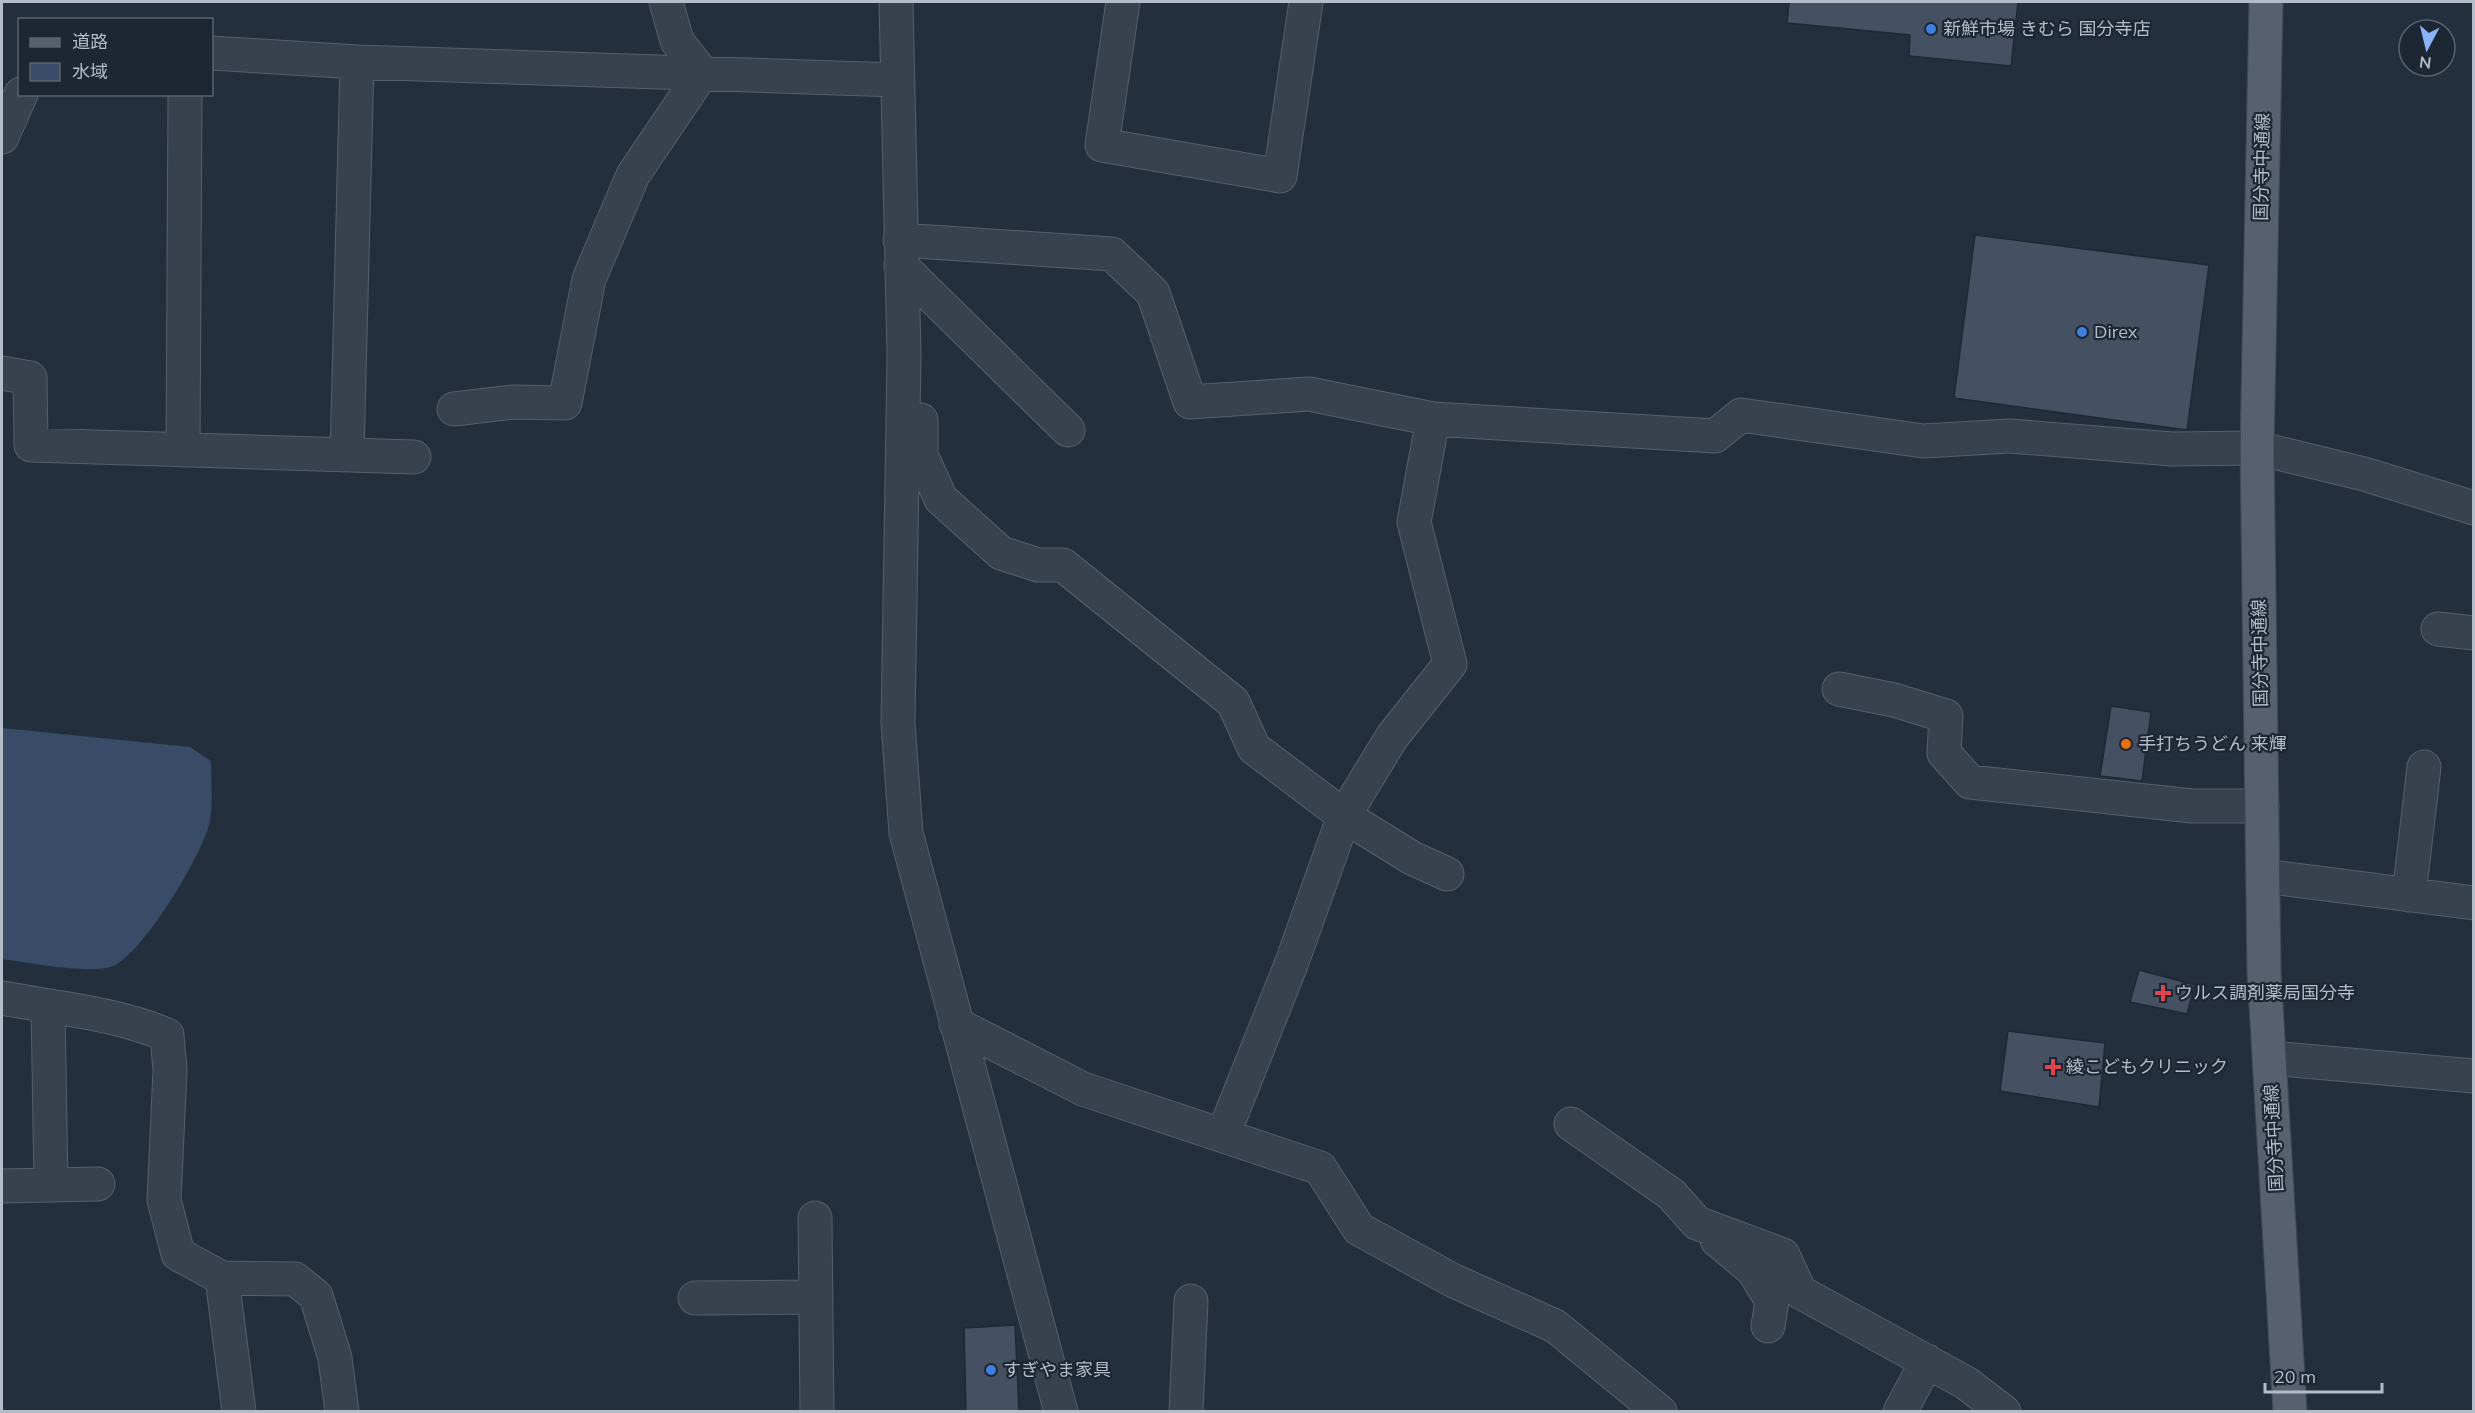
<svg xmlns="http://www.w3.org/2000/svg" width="2475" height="1413" font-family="Mulish,'Noto Sans JP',sans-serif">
<rect width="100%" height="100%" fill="#242f3e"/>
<path fill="#394c67" d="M2 728 190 747 211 761C211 780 213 802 210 821 203 854 145 950 115 965 94 976 27 962 2 959Z"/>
<path fill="#455162" stroke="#1f2835" stroke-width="1.5" d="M1789 2H2018L2011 66 1909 56 1910 35 1787 23Z
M1975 235 2209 265 2187 430 1954 398Z
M2111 706 2151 712 2142 781 2100 776Z
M2139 970 2195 985 2187 1014 2130 1002Z
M2008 1031 2105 1043 2099 1107 2000 1091Z
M1015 1325 1019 1411 966 1412 964 1328Z"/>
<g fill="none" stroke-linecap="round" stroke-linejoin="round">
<defs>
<path id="minor" d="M896 2 904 357 898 723 906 833 1061 1412
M1123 2 1102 145 1280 176 1306 2
M212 53 357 62 897 80
M2 137 21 94
M900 240 1112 254 1153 293 1190 402 1309 394 1433 419
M901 266 1068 430
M2 373 30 378 31 445 414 457
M454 409 513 402 565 403 589 279 633 175 702 73 677 41 666 2
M921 420V455L941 499 1001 553 1038 565H1063L1233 702 1254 748 1344 816 1412 858 1447 874
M183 450 185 94
M347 455 357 62
M2438 629 2474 633
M1839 689 1894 700 1946 716 1944 753 1970 782 2192 806H2262
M2263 876 2474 903
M2409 895 2424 767
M2 998C56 1008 115 1013 167 1035L170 1070 164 1200 178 1254 222 1278 295 1279 316 1296 335 1358 342 1412
M48 1006 51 1184
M956 1024 1083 1089 1320 1168 1359 1229 1454 1281 1555 1326 1660 1412
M2270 1058 2474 1076
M1571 1124 1671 1194 1697 1223 1783 1255 1800 1292 1966 1383 2004 1412
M1223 1135 1292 962 1344 816 1392 737 1450 664 1414 522 1433 419 1715 436 1741 415 1923 441 2010 436 2172 449 2257 448 2364 474 2474 508
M2 1186 98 1184
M815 1218 817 1412
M1717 1240 1753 1270 1772 1301 1768 1326
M222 1278 239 1412
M695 1298 815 1297
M1186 1412 1191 1301
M1900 1412 1927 1361"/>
<path id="primary" d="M2266 2 2257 448 2264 971 2290 1412"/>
</defs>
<use href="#minor" stroke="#565f6c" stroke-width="35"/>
<use href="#primary" stroke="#414a57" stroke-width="35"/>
<use href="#minor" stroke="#38414e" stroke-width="33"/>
<use href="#primary" stroke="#56606e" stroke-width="33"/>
</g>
<g fill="#3f7fe0" stroke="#1d2633" stroke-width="2">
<circle cx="1931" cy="29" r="6"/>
<circle cx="2082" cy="332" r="6"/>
<circle cx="991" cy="1370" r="6"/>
</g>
<circle fill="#e8710a" stroke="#1d2633" stroke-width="2" cx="2126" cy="744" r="6"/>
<g fill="#e0444e" stroke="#1d2633" stroke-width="2">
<path d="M2160 984h6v6h6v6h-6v6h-6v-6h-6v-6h6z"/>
<path d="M2050 1058h6v6h6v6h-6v6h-6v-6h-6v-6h6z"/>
</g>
<g text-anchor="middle" stroke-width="4.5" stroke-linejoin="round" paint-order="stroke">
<g font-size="18" fill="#b4bcc9" stroke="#1d2633" text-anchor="start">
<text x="1943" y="35">新鮮市場 きむら 国分寺店</text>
<text x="2094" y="338">Direx</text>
<text x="2138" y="750">手打ちうどん 来輝</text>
<text x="2175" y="999">ウルス調剤薬局国分寺</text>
<text x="2066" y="1073">綾こどもクリニック</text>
<text x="1003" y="1376">すぎやま家具</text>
</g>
<g font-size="18" fill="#b4bcc9" stroke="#1d2633">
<text transform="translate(2262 167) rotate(-89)" y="6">国分寺中通線</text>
<text transform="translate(2260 653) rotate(-91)" y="6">国分寺中通線</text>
<text transform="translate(2274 1138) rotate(-93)" y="6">国分寺中通線</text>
</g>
</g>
<rect width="2475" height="1413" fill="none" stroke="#b4bcc9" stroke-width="6"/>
<rect x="18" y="18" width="195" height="78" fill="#1d2633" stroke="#59626f" stroke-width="1.5"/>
<rect x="30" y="38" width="30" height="9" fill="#56606e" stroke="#59626f" stroke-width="1.5"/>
<text x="72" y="48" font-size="18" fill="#b4bcc9">道路</text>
<rect x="30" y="63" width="30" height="18" fill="#394c67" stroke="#59626f" stroke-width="1.5"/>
<text x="72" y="78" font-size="18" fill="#b4bcc9">水域</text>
<g transform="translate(2427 48) rotate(187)"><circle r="28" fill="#1d2633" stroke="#59626f" stroke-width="1.5"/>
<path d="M0-4.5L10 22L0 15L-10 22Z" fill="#8ab4f8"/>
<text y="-9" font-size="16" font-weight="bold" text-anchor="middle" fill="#b4bcc9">N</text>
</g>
<path d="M2265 1383v9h117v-9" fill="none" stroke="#b4bcc9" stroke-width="3"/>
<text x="2274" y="1383" font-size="18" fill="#b4bcc9" stroke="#1d2633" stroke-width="4.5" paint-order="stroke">20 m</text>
</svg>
